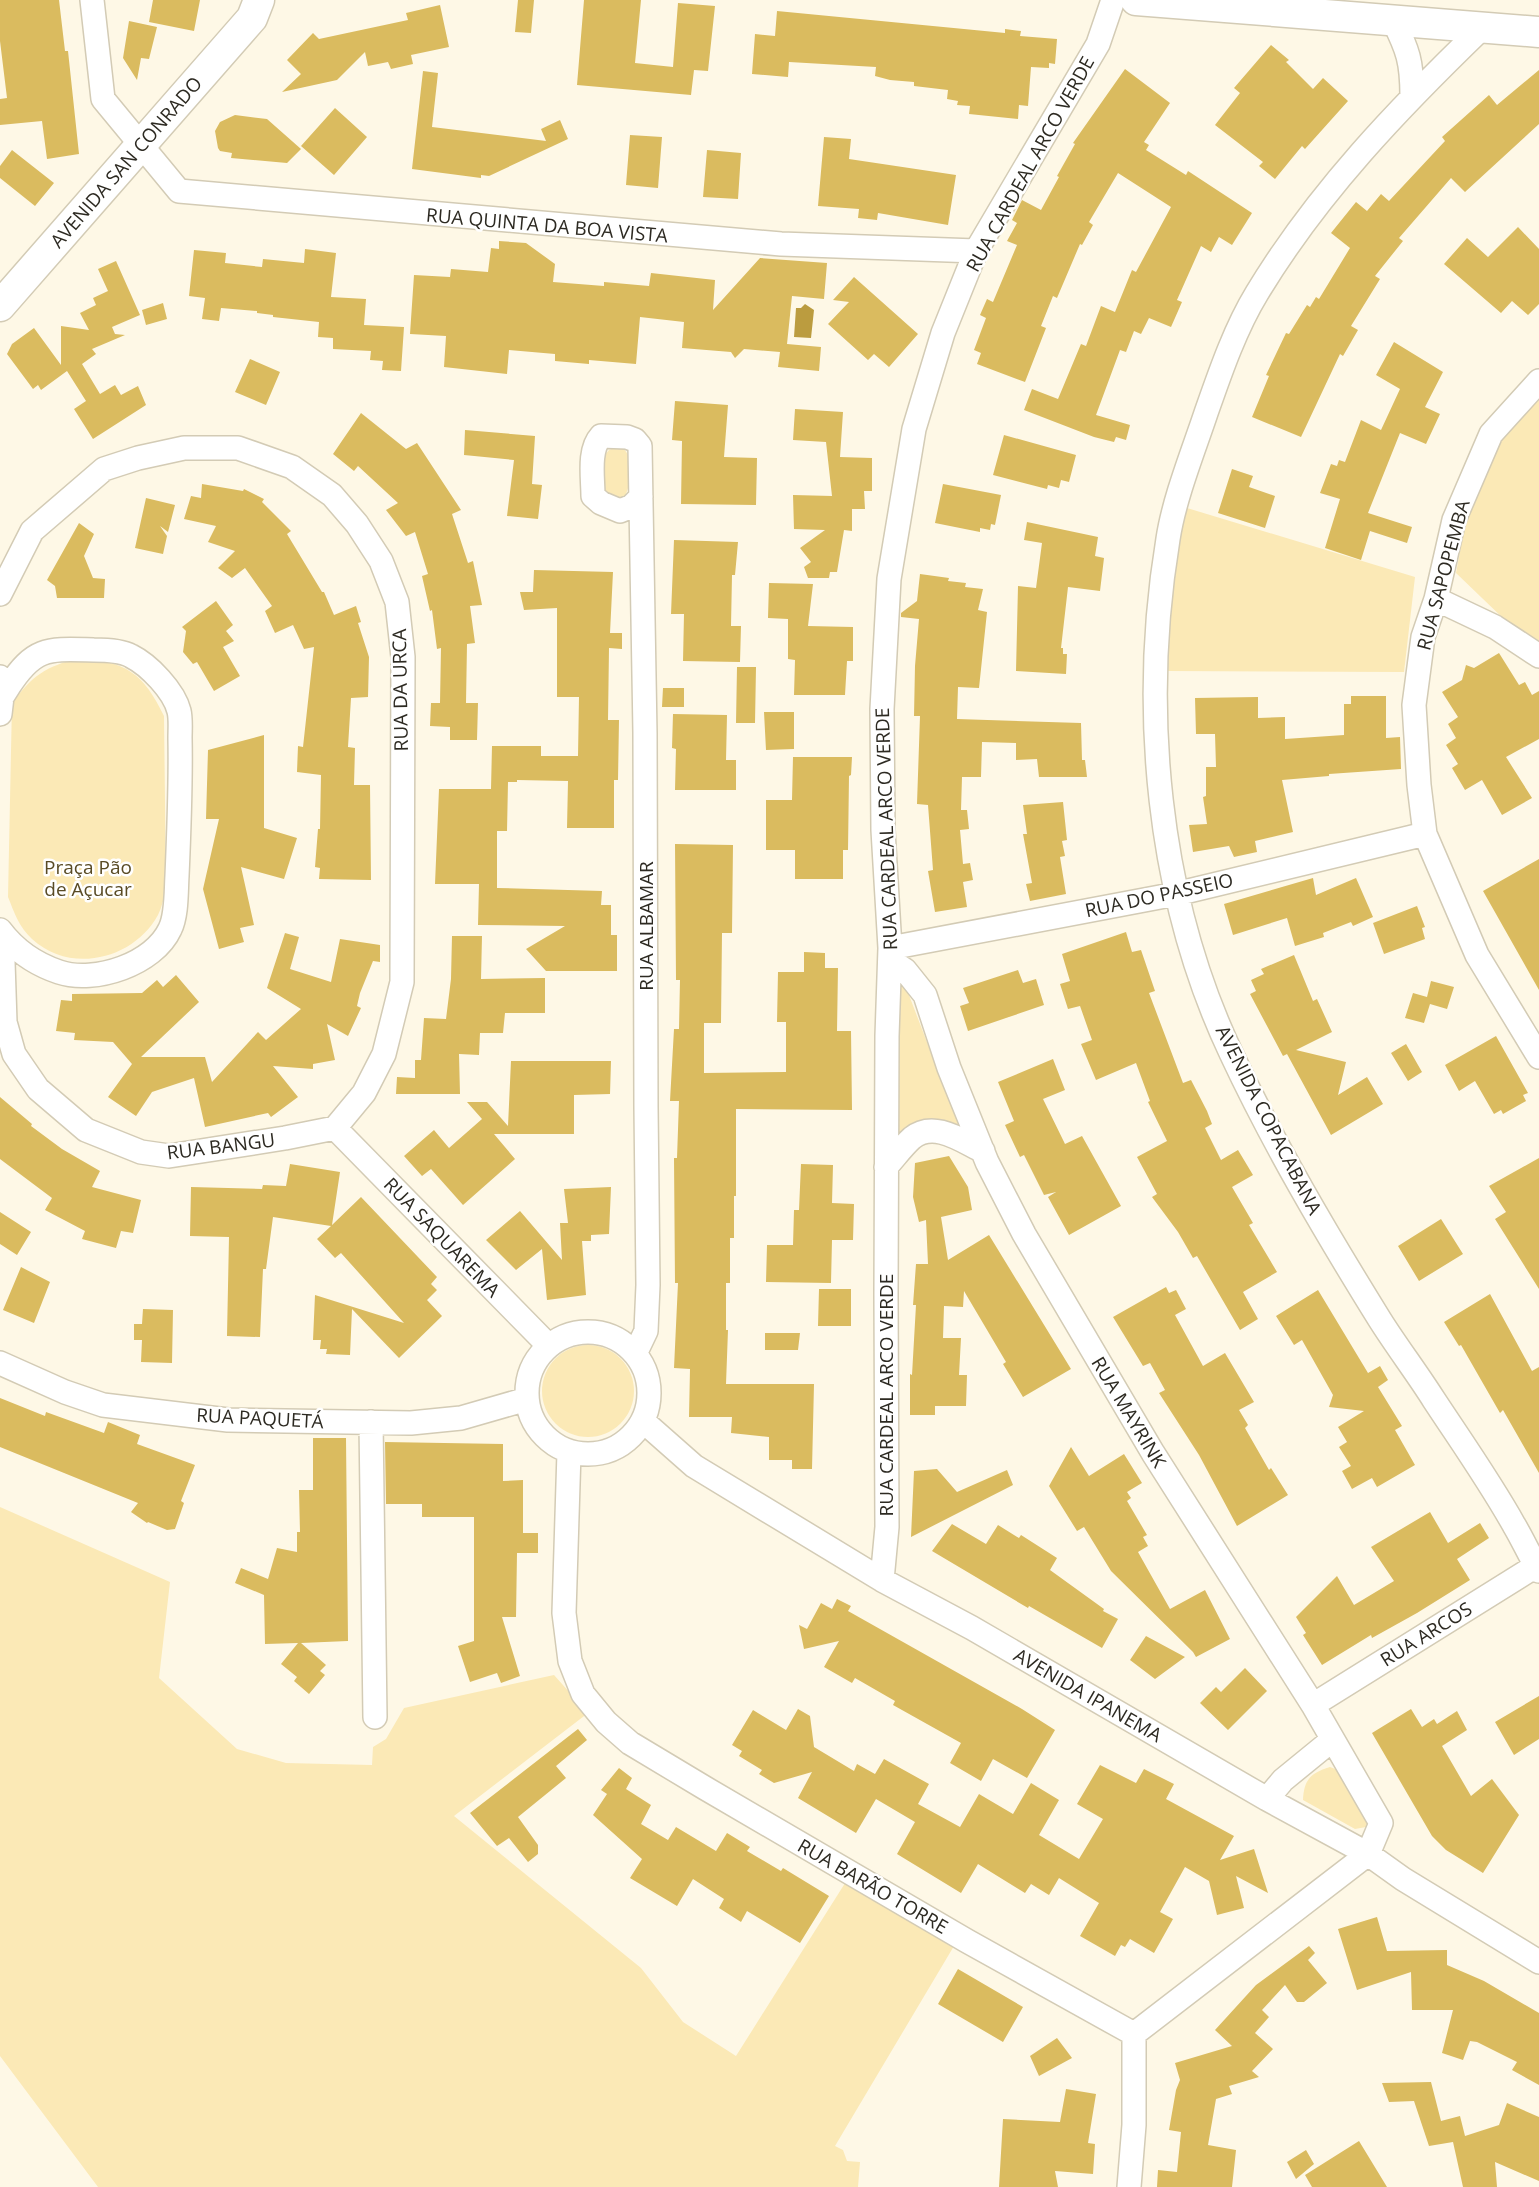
<svg xmlns="http://www.w3.org/2000/svg" width="1539" height="2187" font-family="'Open Sans',sans-serif">
<rect width="100%" height="100%" fill="#fef8e6"/>
<path fill="#fbe9b6" d="M1539 395V642L1508 623 1456 573 1469 504 1500 438Z
M619 446C635 452 632 482 625 496L618 498 604 493V456L609 450Z
M1187 508 1415 577 1404 672 1166 671 1175 557Z
M79 658C127 662 143 673 164 716L166 889C164 897 162 907 158 915 134 959 71 975 32 939 19 927 14 912 8 897L12 703C33 675 45 667 79 658Z
M900 978 904 982 962 1134 896 1146 895 983Z
M542 1391a46 46 0 1 1 92 0a46 46 0 1 1-92 0Z
M0 1507 170 1582 159 1678 237 1749 286 1763 372 1765 373 1747 386 1739 404 1708 554 1675 588 1713 454 1816 641 1968 683 2022 736 2056 847 1880 954 1946 835 2146 843 2150 847 2161 860 2162 858 2187H98L0 2056Z
M1330 1767 1343 1772 1369 1817 1366 1827 1355 1829 1303 1800C1304 1779 1311 1773 1330 1767Z"/>
<path fill="#bb9c3f" d="M805 304 814 310 811 338 794 337 796 308H801Z"/>
<path fill="#dabb5f" d="M0 0H59L65 51H68L79 154 47 159 42 121 0 125V99L7 98 0 41Z
M153 0H200L194 31 149 22Z
M518 0H534L531 33 515 32Z
M584 0H641L635 63 673 67 678 3 715 6 708 71 694 70 691 95 577 85Z
M440 5 449 47 411 55 413 64 391 69 388 62 368 66 365 52 337 80 282 92 301 74 287 60 313 33 319 39 408 20 406 13Z
M777 11 964 29 1005 33V29L1021 31 1020 36 1057 39 1055 64 1049 63V68L1031 67 1028 106 1019 105 1018 119 969 114 970 106 957 105 958 101 947 99 948 90 914 86V82L890 80 875 76 876 67 789 62 788 77 752 74 755 34 775 36Z
M129 21 157 27 149 59 141 58 137 80 123 58Z
M1271 45 1289 60 1286 62 1313 89 1323 78 1348 101 1305 149 1302 146 1275 179 1259 166 1263 162 1215 125 1240 93 1234 88Z
M1125 69 1170 103 1144 142 1149 145 1146 150 1186 175 1188 171 1252 213 1232 245 1219 237 1211 252 1201 246 1177 300 1182 302 1171 327 1149 318 1141 334 1134 331 1126 352 1120 350 1096 415 1130 425 1126 440 1116 437 1114 442 1094 437 1024 410 1032 389 1058 399 1081 344 1086 346 1101 306 1115 312 1132 270 1136 272 1171 207 1118 173 1089 222 1093 225 1082 245 1080 244 1057 298 1053 296 1041 326 1046 328 1025 382 977 364 981 353 974 350 986 318 980 315 987 299 993 302 1017 245 1007 241 1017 223 1012 220 1022 200 1041 210 1059 177 1057 176 1075 144 1073 143Z
M1539 70V124L1465 192 1451 178 1399 238 1403 241 1375 276 1380 279 1351 326 1358 330 1343 356 1340 354 1301 437 1252 417 1269 376 1266 375 1286 333 1289 334 1307 305 1310 307 1316 297 1319 299 1350 248 1331 233 1356 202 1367 211 1381 194 1389 201 1445 141 1442 137 1489 95 1497 105Z
M423 71 438 73 432 127 546 141 541 129 560 120 568 139 489 176 481 175V178L412 169Z
M335 108 367 137 334 175 301 146Z
M235 115 267 119 301 149 287 163 231 158 232 153 220 151 218 148 215 131 220 122Z
M630 135 662 137 658 188 626 185Z
M824 137 851 139 849 159 956 175 948 225 878 213 877 220 858 218 859 209 818 206Z
M12 150 54 183 35 206 0 178V166Z
M707 150 741 153 738 199 703 197Z
M1518 227 1539 249V304L1528 315 1512 301 1501 313 1444 264 1467 238 1488 257Z
M499 241 526 243 555 264 553 282 604 286V282L649 286 651 273 715 280 713 310 760 258 827 263 824 299 792 296 787 344 821 347 819 371 778 367 780 352 744 349 735 358 731 352 682 348 684 322 640 317 636 364 589 360V364L555 361V354L509 350 507 374 444 367 446 336 410 334 414 275 450 277 451 269 488 272 491 248 499 249Z
M305 249 336 253 331 297 366 299 364 325 404 327 401 371 382 370 383 361 370 360 371 351 333 349V338L318 337 319 322 273 317V315L257 313V311L221 308 219 321 202 319 205 298 189 296 194 250 226 253 225 263 262 267 263 259 304 263Z
M116 261 140 315 112 327 115 334 125 335 92 349 96 354 82 364 100 394 115 385 121 395 138 386 146 405 93 439 74 409 86 401 67 371 41 390 38 385 33 389 7 354 12 344 34 328 61 365V326L89 330 80 313 96 305 93 298 108 291 98 269Z
M854 277 918 334 889 367 874 354 868 360 828 324 849 302 833 300Z
M163 303 167 319 146 325 142 310Z
M1394 342 1443 372 1425 407 1440 414 1426 444 1400 433 1368 513 1412 527 1407 543 1370 531 1361 560 1325 548 1340 499 1320 493 1331 464 1337 466 1339 460 1345 462 1361 420 1381 430 1400 389 1376 375Z
M250 359 280 372 266 405 235 392Z
M675 401 728 405 724 457 757 458 756 505 681 504 682 441 672 440Z
M795 409 843 412 840 457 872 458V491H864L865 509H852V531L844 530 837 572H830L829 578H808L804 567 811 562 800 548 825 530 794 529 793 495 832 496 826 442 793 440Z
M361 413 406 449 417 443 461 510 452 514 468 563 473 561 482 605 470 606 475 643 467 644 466 703H478L477 740H450V727L430 726 431 703H440L441 648 437 649 432 610 430 611 422 576 428 574 415 532 406 536 386 510 398 503 358 466 354 471 333 454Z
M465 430 535 436 532 484 542 485 538 519 507 516 514 460 464 455Z
M1004 435 1076 455 1069 482 1061 480 1059 488 1048 485 1047 489 993 475Z
M1232 469 1253 476 1249 487 1275 496 1265 528 1218 513Z
M202 484 243 491 244 489 264 499 262 502 291 531 287 534 322 592H324L334 615 356 606 361 622 358 623 369 657 368 697 351 698 348 747 355 748 354 785H370L371 880 319 879 320 868 315 867 318 829H320L321 775 297 772 298 746 303 747 314 647 304 649 293 625 275 633 265 611 272 606 245 568 232 578 218 568 235 551 208 542 216 526 184 519 191 496 201 498Z
M943 484 1001 495 995 525 991 524 990 530 980 528V532L935 523Z
M146 498 175 505 168 532 160 526 167 536 163 554 135 548Z
M1027 522 1098 537 1095 556 1104 558 1100 591 1068 587 1061 648H1063V654H1067L1066 674 1016 671 1018 586 1036 588 1042 543 1024 540Z
M79 523 94 534 84 556 93 578 105 579 104 598H57L55 586 47 580Z
M674 540 738 542 735 575H732L731 626H741L740 662 683 661 684 614H671Z
M534 570 613 572 610 633H622V649L609 648 608 720H619L618 780H614V828H567L568 781 517 780V782H508L507 831H497V888L602 891 601 905H611V935H617V971H546L526 949 565 926 478 925 479 884H435L439 789H491L492 746H541V756H578L579 697H557V608L524 610 520 592H533Z
M920 574 949 578 948 581 966 583 965 587 983 589 978 610 987 612 979 688 958 687 957 719 1081 723 1082 760H1085L1087 777H1039L1037 759 1016 760V743L982 742 981 777H962L961 810H967L969 829 960 830 963 864 970 863 973 880 963 882 967 907 935 912 928 871 933 870 928 805 917 804 920 716H914L915 666 919 619 901 617V613L917 601Z
M769 583 813 584 808 626 853 627V661H847L845 695H794L795 660 788 659V619L768 618Z
M216 601 233 625 226 631 234 641 223 647 240 676 214 691 197 662 193 664 183 652 186 631 182 627Z
M1499 653 1519 685 1525 682 1532 695 1539 691V739L1506 757 1532 798 1502 815 1482 780 1465 790 1452 768 1458 764 1446 745 1456 738 1448 724 1458 717 1442 692 1462 680 1466 665 1474 668Z
M737 667H756L755 723H736Z
M663 688H684V707H662Z
M1351 696H1386V738L1400 737 1401 769 1329 774V776L1282 780 1293 832 1255 841 1257 852 1234 857 1229 846 1193 852 1189 825 1207 824 1203 797 1206 796V767H1216L1215 734H1196L1195 698 1258 697V718L1285 717V739L1344 735V704H1351Z
M764 712H794V749L766 750Z
M673 714 727 715 726 760H736V790H675L676 749 672 748Z
M264 735V828L297 838 284 879 241 867 254 925 240 928 244 942 219 949 203 889 219 819H206L208 750Z
M793 757H852L851 775 849 776 848 850H843V879H795V850H766V800H792Z
M1063 802 1067 840 1062 841 1065 856 1060 857 1066 894 1030 901 1026 884 1032 883 1023 834H1027L1023 805Z
M675 844 733 845 732 933H722L721 1023H704V1073L786 1072V1022H777L778 972H804V952L825 953V968H838L837 1031H851L852 1110 736 1109V1196H734V1238H730V1283H726V1330H728L726 1384H814L812 1469H792V1460H769V1437L731 1433 732 1417H689L690 1369 674 1368 678 1283H675L674 1158H677L679 1101H670L674 1029H679L680 980H676Z
M1539 859V990L1483 891Z
M1313 878 1316 895 1356 878 1373 917 1353 926 1351 922 1323 933 1324 937 1295 946 1287 918 1233 935 1224 904Z
M1417 906 1425 927 1422 928 1425 939 1384 954 1373 923Z
M1126 932 1132 952 1141 950 1155 991 1149 993 1183 1083 1191 1080 1207 1111 1212 1124 1205 1128 1221 1160 1238 1150 1253 1175 1232 1187 1253 1223 1249 1225 1277 1272 1243 1292 1258 1319 1240 1330 1197 1256 1193 1258 1178 1232 1152 1197 1157 1194 1137 1157 1167 1141 1148 1102 1150 1101 1136 1063 1096 1080 1081 1044 1092 1040 1080 1006 1068 1009 1060 984 1070 981 1062 954Z
M285 933 299 937 290 969 331 982 340 939 380 945V962L373 961 360 993 357 1006 361 1008 348 1036 327 1024 335 1060 313 1064V1069L273 1066 298 1097 271 1117 268 1113 205 1127 194 1078 152 1092 136 1116 108 1097 132 1064 113 1042 74 1040 75 1033 56 1031 61 1000 72 1001V994L142 993 157 980 163 987 176 975 199 1002 141 1057H205L212 1082 258 1032 266 1040 301 1009 267 988Z
M452 936H482L481 979 545 978V1013H505L503 1033H480L479 1055 459 1054 460 1094H396L397 1077 415 1078V1060H421L424 1018 446 1019 451 979Z
M1294 955 1313 1001 1317 999 1332 1032 1296 1050 1346 1062 1338 1095 1367 1077 1383 1104 1331 1135 1287 1054 1283 1056 1250 994 1256 991 1251 980 1264 974 1261 969Z
M1018 970 1023 983 1036 979 1044 1005 968 1031 960 1006 969 1003 963 988Z
M1431 981 1454 987 1447 1009 1430 1004 1424 1023 1405 1018 1413 993 1427 997Z
M1496 1036 1528 1093 1523 1095 1526 1101 1503 1114 1501 1110 1494 1114 1475 1081 1459 1091 1445 1065Z
M1406 1044 1422 1072 1408 1081 1391 1053Z
M1053 1059 1065 1090 1043 1099 1065 1144 1082 1136 1121 1206 1069 1235 1048 1197 1056 1192 1044 1195 1024 1155 1020 1157 1005 1125 1014 1121 998 1082Z
M511 1061H611L610 1094 574 1095V1134H494L515 1159 463 1205 431 1169 422 1176 404 1156 434 1130 449 1148 482 1119 467 1102H487L508 1126Z
M0 1097 32 1124 31 1126 62 1149 100 1171 92 1187 141 1200 133 1233 121 1231 116 1248 82 1239 85 1231 45 1210 52 1198 0 1159Z
M949 1156 968 1187 972 1210 941 1217 948 1260 989 1235 1071 1369 1023 1397 1003 1364 1006 1362 964 1291 963 1307 944 1306 943 1338H961L959 1375H967L966 1406H935V1415H910V1374L912 1375 916 1305H913L916 1264H928L926 1220 919 1222 913 1197 915 1163Z
M1539 1158V1289L1495 1219 1506 1212 1489 1186Z
M290 1164 340 1172 332 1225 361 1197 437 1277 431 1284 437 1290 427 1300 442 1316 399 1358 352 1309 350 1355 326 1354 327 1349H320L321 1340H313L315 1295 404 1323 341 1253 335 1258 317 1239 331 1226 273 1217 266 1269H263L260 1337 227 1336 229 1237 190 1236 191 1187 262 1189 263 1185 286 1186Z
M801 1164 833 1165 832 1203 854 1204 853 1240H832L831 1283 766 1282 767 1245H793L794 1210H799Z
M611 1187 609 1234 591 1235V1241H582L586 1295 547 1300 542 1249 516 1270 486 1240 520 1211 562 1260 560 1223H568L564 1189Z
M0 1212 31 1232 17 1255 0 1244Z
M1441 1219 1463 1254 1419 1281 1398 1246Z
M21 1267 50 1282 34 1323 3 1310Z
M1166 1287 1169 1293 1176 1290 1186 1309 1175 1315 1203 1366 1225 1353 1254 1402 1239 1410 1248 1425 1245 1428 1269 1470 1271 1468 1288 1495 1237 1526 1199 1455 1159 1393 1165 1390 1150 1363 1143 1366 1113 1317Z
M819 1289H851V1326H818Z
M1318 1290 1368 1373 1380 1366 1388 1380 1378 1387 1402 1426 1395 1430 1415 1465 1377 1487 1372 1478 1352 1489 1342 1471 1351 1466 1339 1447 1347 1442 1338 1427 1364 1411 1329 1407 1333 1395 1302 1340 1294 1345 1276 1316Z
M1490 1294 1532 1371 1539 1367V1473L1503 1410 1500 1413 1461 1345 1459 1346 1444 1322Z
M143 1309 173 1310 172 1363 141 1362 142 1340H134V1324H142Z
M765 1333H800L798 1350H765Z
M0 1398 45 1416 46 1412 104 1433 108 1422 140 1435 137 1444 195 1465 181 1501 184 1503 175 1529 167 1530 148 1522 147 1523 131 1512 138 1503 0 1447Z
M313 1438H346L348 1641 301 1643 326 1665 320 1671 325 1675 309 1694 294 1681 297 1677 281 1664 298 1643 265 1644 264 1595 235 1583 241 1568 268 1579 277 1548 297 1552V1532H300L299 1490H313Z
M385 1442 503 1444V1481L523 1480V1533H538V1553H517L516 1617H502L520 1676 501 1683 497 1673 470 1682 458 1646 474 1641V1517H422V1504H386Z
M1071 1447 1089 1476 1124 1454 1142 1483 1127 1492 1131 1498 1127 1501 1147 1535 1143 1537 1148 1546 1138 1552 1170 1609 1205 1590 1230 1639 1196 1657 1193 1652 1111 1571 1084 1527 1077 1531 1049 1486Z
M937 1469 957 1492 1007 1470 1013 1485 911 1537 914 1471Z
M1430 1512 1448 1543 1480 1523 1489 1538 1457 1559 1470 1580 1417 1613 1372 1638 1371 1635 1322 1665 1303 1635 1306 1633 1296 1617 1337 1576 1354 1605 1394 1581 1371 1547Z
M952 1524 986 1544 998 1525 1019 1538 1021 1535 1057 1558 1050 1570 1104 1609 1103 1611 1118 1619 1102 1648 1029 1606 1028 1608 932 1551Z
M837 1599 851 1606 848 1611 1022 1709 1055 1730 1027 1778 993 1759 981 1781 950 1763 961 1743 893 1705 895 1701 855 1678 852 1683 824 1667 839 1641 804 1649 799 1625 807 1629 821 1603 832 1609Z
M1146 1636 1185 1657 1155 1679 1130 1660Z
M1245 1668 1267 1691 1228 1730 1200 1703 1216 1687 1221 1692Z
M1539 1696V1739L1514 1755 1495 1722Z
M798 1709 810 1716 814 1747 854 1771 857 1764 875 1774 884 1759 929 1784 918 1804 960 1827 979 1794 1013 1814 1031 1783 1059 1800 1039 1835 1079 1859 1103 1819 1077 1804 1100 1765 1136 1783 1144 1769 1174 1784 1166 1799 1234 1836 1220 1860 1254 1849 1268 1893 1236 1876 1244 1908 1217 1915 1209 1881 1185 1867 1160 1912 1173 1919 1154 1953 1130 1939 1125 1947 1121 1945 1115 1956 1080 1936 1099 1903 1059 1878 1049 1895 1031 1884 1025 1893 978 1864 961 1893 897 1854 915 1822 876 1799 856 1833 798 1798 812 1772 774 1783 759 1774 762 1770 739 1756 742 1751 732 1745 753 1710 786 1730Z
M1411 1709 1422 1727 1434 1719 1437 1724 1457 1711 1467 1730 1442 1746 1471 1796 1492 1779 1519 1815 1483 1873 1446 1850 1432 1836 1372 1733Z
M578 1729 587 1740 556 1766 566 1778 518 1817 538 1845V1854L528 1862 509 1838 497 1846 470 1813Z
M619 1768 632 1778 626 1789 651 1805 641 1824 668 1840 676 1827 716 1851 727 1833 750 1847 747 1851 781 1871 783 1868 829 1896 800 1943 747 1911 741 1922 719 1908 724 1899 693 1879 677 1906 630 1878 642 1859 593 1815 607 1794 601 1790Z
M1377 1917 1387 1951 1447 1950V1965L1484 1981 1539 2013V2085L1512 2070 1517 2062 1477 2042 1470 2041 1463 2060 1442 2053 1453 2010H1412L1411 1972 1357 1990 1338 1929Z
M1309 1946 1315 1953 1308 1960 1327 1983 1304 2002H1297L1285 1985 1262 2010 1269 2017 1255 2033 1273 2049 1252 2071 1259 2077 1229 2086 1232 2094 1216 2099 1208 2145 1236 2150 1232 2187H1157L1158 2170 1177 2172 1181 2132 1169 2130 1176 2090 1180 2080 1175 2063 1232 2046 1215 2030 1256 1985Z
M958 1969 1023 2007 1003 2042 938 2004Z
M1057 2038 1072 2058 1039 2076 1030 2056Z
M1431 2082 1441 2121 1460 2116 1465 2136 1499 2125 1507 2103 1539 2117V2181L1495 2162 1497 2187H1463L1453 2142 1429 2146 1414 2101 1389 2102 1382 2083Z
M1066 2089 1096 2094 1088 2143 1095 2144 1093 2174 1055 2171 1058 2187H999L1003 2119 1060 2122Z
M1359 2141 1387 2187H1312L1305 2175Z
M1306 2150 1314 2164 1296 2179 1287 2162Z"/>
<g fill="none" stroke-linecap="round" stroke-linejoin="round">
<defs>
<path id="minor" d="M92 0 103 99 179 191 781 244 976 251
M1393 20C1408 50 1412 62 1412 96
M1483 27C1399 108 1318 192 1257 293 1235 329 1220 373 1206 413 1193 452 1174 499 1168 539 1140 708 1157 897 1231 1053 1274 1145 1326 1233 1380 1320 1397 1347 1417 1373 1434 1400 1461 1441 1490 1482 1514 1525 1523 1540 1530 1556 1539 1571
M1539 381 1491 434 1454 520 1436 599 1423 637 1414 705 1419 785 1425 834 1477 955 1539 1057
M0 594 32 531 104 469 138 458 184 448H238L292 467 332 495 357 524 381 561 397 602 403 657 402 982 384 1054 364 1093 335 1128
M1436 599 1495 627 1539 656
M0 677 9 686 2 697 0 714
M0 930C15 950 35 964 59 972 95 984 154 964 170 929 177 915 176 891 177 876 179 830 181 784 180 738 180 729 181 719 179 711 174 691 149 665 131 656 122 651 105 650 94 650 49 649 35 646 9 686
M0 933 3 962 5 1022 14 1054 38 1089 86 1130 141 1152 169 1156 285 1138 335 1128
M890 948 1176 894 1425 834
M335 1128 549 1346
M886 1167C895 1157 903 1146 912 1138 934 1120 962 1141 983 1151
M527 1393a61 61 0 1 1 122 0a61 61 0 1 1-122 0Z
M635 1354 646 1331 648 1285 646 1107 645 733 640 446 635 440 627 437 601 436C588 450 593 478 593 496L601 503 620 511 632 506 641 497
M0 1363 65 1392 103 1405 228 1420 411 1423 461 1418 527 1399
M643 1421 694 1466 882 1580 972 1628 1267 1799 1368 1854 1403 1879 1539 1962
M371 1422 375 1717
M569 1452 564 1613 570 1661 583 1694 606 1722 630 1743 705 1788 967 1941 1134 2034 1368 1854 1381 1823 1313 1705 1153 1453 1024 1234 987 1162 949 1068 925 995 905 970 890 960
M882 1580 887 1527 886 1294 887 1036 890 948 883 830 882 709 889 579 914 429 943 333 976 251 1098 44 1113 0
M1313 1705 1539 1564
M1267 1799 1283 1780 1332 1740
M1129 2187 1134 2125V2034"/>
<path id="tertiary" d="M1136 0 1539 32
M0 306 252 18 259 0"/>
</defs>
<use href="#minor" stroke="#d3cbb5" stroke-width="26"/>
<use href="#tertiary" stroke="#d3cbb5" stroke-width="33"/>
<use href="#minor" stroke="#fff" stroke-width="23"/>
<use href="#tertiary" stroke="#fff" stroke-width="30"/>
</g>
<g text-anchor="middle" stroke-width="5" stroke-linejoin="round" paint-order="stroke">
<g font-size="19" fill="#2d2a22" stroke="#fff">
<text transform="translate(126 162) rotate(-49)" y="7">AVENIDA SAN CONRADO</text>
<text transform="translate(1030 164) rotate(-61)" y="7">RUA CARDEAL ARCO VERDE</text>
<text transform="translate(547 225) rotate(5)" y="7">RUA QUINTA DA BOA VISTA</text>
<text transform="translate(1443 575) rotate(-75)" y="7">RUA SAPOPEMBA</text>
<text transform="translate(400 690) rotate(-91)" y="7">RUA DA URCA</text>
<text transform="translate(886 829) rotate(-92)" y="7">RUA CARDEAL ARCO VERDE</text>
<text transform="translate(1159 895) rotate(-12)" y="7">RUA DO PASSEIO</text>
<text transform="translate(646 926) rotate(-90)" y="7">RUA ALBAMAR</text>
<text transform="translate(1269 1120) rotate(63)" y="7">AVENIDA COPACABANA</text>
<text transform="translate(221 1146) rotate(-7)" y="7">RUA BANGU</text>
<text transform="translate(442 1237) rotate(46)" y="7">RUA SAQUAREMA</text>
<text transform="translate(886 1395) rotate(-90)" y="7">RUA CARDEAL ARCO VERDE</text>
<text transform="translate(1129 1412) rotate(59)" y="7">RUA MAYRINK</text>
<text transform="translate(260 1418) rotate(3)" y="7">RUA PAQUETÁ</text>
<text transform="translate(1426 1634) rotate(-32)" y="7">RUA ARCOS</text>
<text transform="translate(1088 1695) rotate(30)" y="7">AVENIDA IPANEMA</text>
<text transform="translate(873 1886) rotate(30)" y="7">RUA BARÃO TORRE</text>
</g>
<g font-size="19" fill="#594b25" stroke="#fff">
<text x="88" y="874">Praça Pão<tspan x="88" dy="22">de Açucar</tspan></text>
</g>
</g>
</svg>
